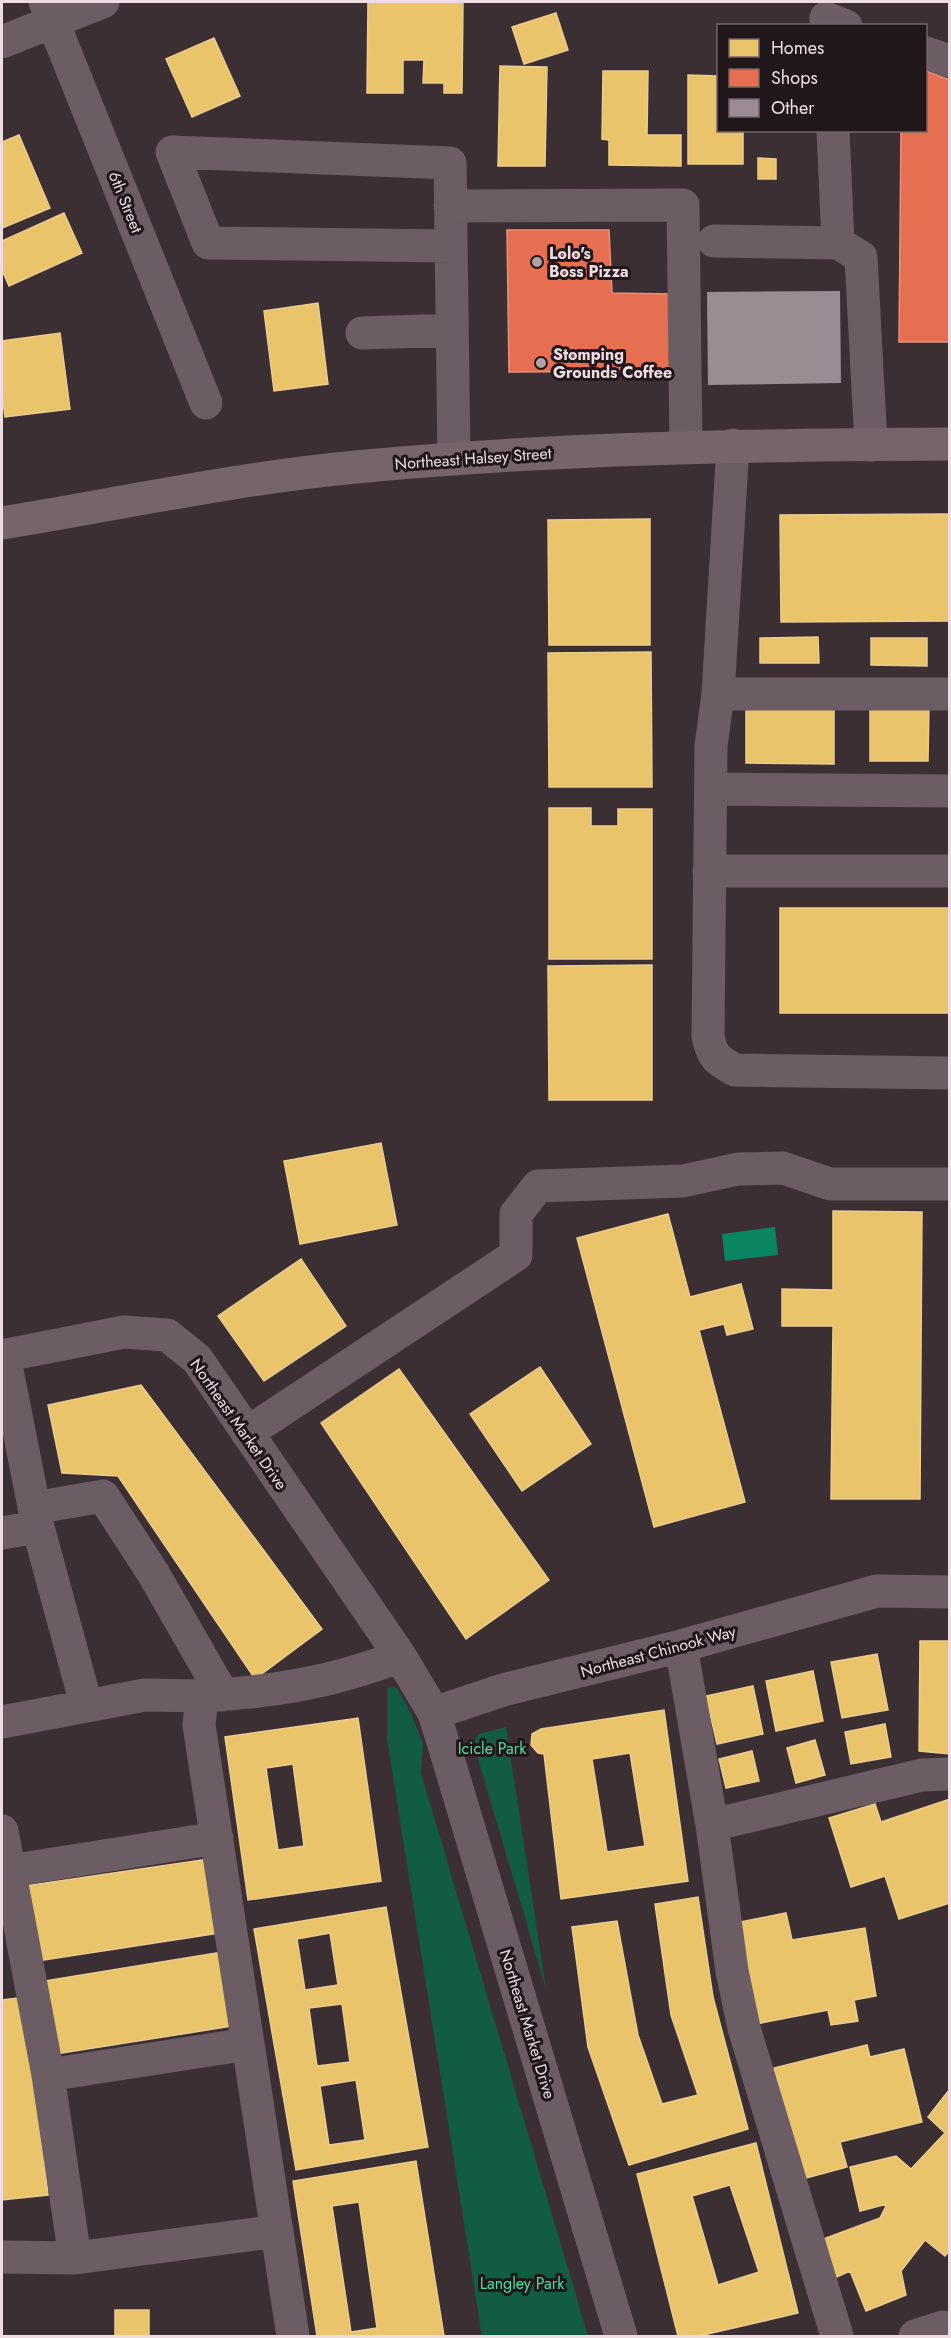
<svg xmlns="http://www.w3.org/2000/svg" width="951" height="2338" font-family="Jost,sans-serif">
<rect width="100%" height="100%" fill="#3c2f34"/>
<path fill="#125c44" d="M396 1687 408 1707 423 1743 421 1773 588 2336H482L387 1739V1688Z
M506 1727 546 1989 473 1742 479 1734Z"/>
<path fill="#0a8561" d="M775 1227 778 1255 725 1261 722 1234Z"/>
<path fill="#e9c46a" stroke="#eacc8e" stroke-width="1.5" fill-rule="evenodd" d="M368 2H463L462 93H444V83H423L424 60H403V93H367Z
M556 13 568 50 524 64 512 27Z
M214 38 240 96 192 117 166 59Z
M500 66 547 67 545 166H498Z
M603 71H648L647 135H681V166L609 165V140L602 139Z
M688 75 718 76V130H775L743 131V164H688Z
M19 135 50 208 2 228V142Z
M758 158 776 159V179H758Z
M64 213 82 253 9 286 2 270V241Z
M318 303 328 384 274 391 264 311Z
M60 333 70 409 5 417 2 393V341Z
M950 514V621L781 622 780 515Z
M650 519V645H549L548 520Z
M818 637 819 663H760V638Z
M871 638H927V666L871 665Z
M651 652 652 787H549L548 653Z
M746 704H834V764L746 763Z
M870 705H929L928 761H870Z
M549 808H591V826H618V809H652V959H549Z
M780 908H950V1013H780Z
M652 965V1100H549L548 966Z
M381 1143 397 1225 300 1244 284 1161Z
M833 1211 922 1212 920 1499H831L833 1326H782V1289L833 1290Z
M668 1214 690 1297 741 1284 753 1329 727 1335 724 1324 699 1330 745 1502 654 1527 577 1238Z
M301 1259 346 1326 264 1381 218 1316Z
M540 1367 591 1444 522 1491 470 1414Z
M399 1369 549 1580 466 1639 321 1423Z
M141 1385 322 1629 255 1679 118 1476 62 1473 48 1405Z
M920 1641H950V1754L919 1751Z
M877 1654 888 1710 842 1718 831 1662Z
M813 1671 823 1721 776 1731 766 1681Z
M753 1686 763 1734 717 1744 706 1696Z
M664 1710 688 1881 561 1899 544 1754 538 1753 531 1745 532 1734 541 1729ZM630 1753 645 1846 607 1852 592 1759Z
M358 1718 381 1881 248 1900 225 1737ZM293 1764 304 1846 278 1850 266 1768Z
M885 1724 891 1757 851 1764 845 1732Z
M815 1740 825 1775 796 1783 787 1748Z
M752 1751 759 1781 726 1788 719 1759Z
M950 1799V1903L899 1919 885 1876 851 1887 829 1818 875 1804 881 1822Z
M208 1859 219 1933 38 1961 26 1886Z
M698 1897 713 1997 748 2129 629 2165 588 2047 572 1927 617 1921 638 2035 662 2104 698 2095 671 2015 655 1904Z
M386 1907 428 2147 296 2170 254 1929ZM330 1933 338 1985 305 1990 297 1939ZM342 2004 350 2062 317 2066 309 2008ZM356 2080 365 2140 329 2145 320 2086Z
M786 1913 792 1940 865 1928 876 1996 854 2000 858 2021 831 2025 828 2010 756 2024 735 1923Z
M228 1951 239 2025 56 2054 44 1981Z
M26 1997 48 2195 2 2200V2000Z
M867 2045 870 2057 904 2049 922 2122 840 2142 847 2167 802 2179 774 2068Z
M950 2089V2250L945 2256 925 2240 901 2271 906 2295 866 2311 850 2271 828 2281 818 2241 880 2218 887 2204 860 2211 850 2167 896 2156 911 2169 945 2133 928 2117Z
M756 2143 798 2313 699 2336H678L637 2174ZM730 2185 759 2272 718 2285 692 2196Z
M416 2161 444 2336H317L293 2181ZM359 2202 377 2328 351 2332 332 2206Z
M115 2310H149V2336H115Z"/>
<path fill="#e76f51" stroke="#e9907d" stroke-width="1.5" d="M926 71 950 80V342H899L901 130H926Z
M507 230H609L612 293 674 294 676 371 509 372Z"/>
<path fill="#9a8c92" d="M840 291 841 383 708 385 707 292Z"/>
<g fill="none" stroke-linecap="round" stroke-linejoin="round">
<path stroke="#6b5d63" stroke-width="33" d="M45 2 206 403
M826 26V18L846 26
M2 42 103 2
M926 53 950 61
M833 130 838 243
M450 206 683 205 686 446
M714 241 838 243 861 257 871 445
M451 246 208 243 172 152 450 163 454 459
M362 333 452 330
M733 445 718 694H950
M718 694 711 746 708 1036C712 1057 717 1060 735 1070L950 1073
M711 789 950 791
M709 871H950
M2 1356 124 1332 167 1335 197 1359 400 1656 434 1713 444 1745 621 2336
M247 1433 516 1255V1214L538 1186 683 1181 738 1169 783 1168 830 1184H950
M34 1508 103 1496 153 1573 223 1695
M38 1527 86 1704
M2 1533 38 1527 4 1355
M681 1646 712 1825 732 1971 744 2028 837 2336
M434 1713 503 1690 681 1646 877 1591 950 1592
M2 1722 145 1695 202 1696
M712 1825 922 1775 950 1774
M2 1831 48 2075 75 2258 277 2231
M9 1871 217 1838
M48 2075 248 2044
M2 2257 75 2258
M293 2336 199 1725 202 1696C271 1692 336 1682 400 1656
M915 2336 943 2327 950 2330"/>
<path stroke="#75656b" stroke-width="33" d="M2 523C119 504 238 478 356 467 554 448 751 445 950 444"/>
</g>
<g fill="#afa0a6" stroke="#21161a" stroke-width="2">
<circle cx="537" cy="262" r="6"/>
<circle cx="541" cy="363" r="6"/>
</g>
<g text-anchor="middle" stroke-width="6" stroke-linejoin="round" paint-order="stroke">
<g font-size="16" fill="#eddde3" stroke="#21161a">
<text transform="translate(126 202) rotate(68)" y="6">6th Street</text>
<text transform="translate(473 458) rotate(-4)" y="6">Northeast Halsey Street</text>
<text transform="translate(239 1424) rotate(55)" y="6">Northeast Market Drive</text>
<text transform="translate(658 1651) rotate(-15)" y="6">Northeast Chinook Way</text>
<text transform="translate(528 2024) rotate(73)" y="6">Northeast Market Drive</text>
</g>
<g font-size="16" font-weight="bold" fill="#eddde3" stroke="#21161a" text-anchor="start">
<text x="549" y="259">Lolo's<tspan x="549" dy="18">Boss Pizza</tspan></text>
<text x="553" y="360">Stomping<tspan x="553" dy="18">Grounds Coffee</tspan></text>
</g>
<g font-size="16" fill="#47dfa6" stroke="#21161a">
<text x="492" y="1754">Icicle Park</text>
<text x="522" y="2289">Langley Park</text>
</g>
</g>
<rect width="951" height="2338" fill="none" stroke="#eddde3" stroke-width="6"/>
<rect x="717" y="24" width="210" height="108" fill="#21161a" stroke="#73666a" stroke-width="1.5"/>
<rect x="729" y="39" width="30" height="18" fill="#e9c46a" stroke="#73666a" stroke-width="1.5"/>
<text x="771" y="54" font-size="18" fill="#eddde3">Homes</text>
<rect x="729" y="69" width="30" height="18" fill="#e76f51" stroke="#73666a" stroke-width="1.5"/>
<text x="771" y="84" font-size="18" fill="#eddde3">Shops</text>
<rect x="729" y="99" width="30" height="18" fill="#9a8c92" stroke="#73666a" stroke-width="1.5"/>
<text x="771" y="114" font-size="18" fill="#eddde3">Other</text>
</svg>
